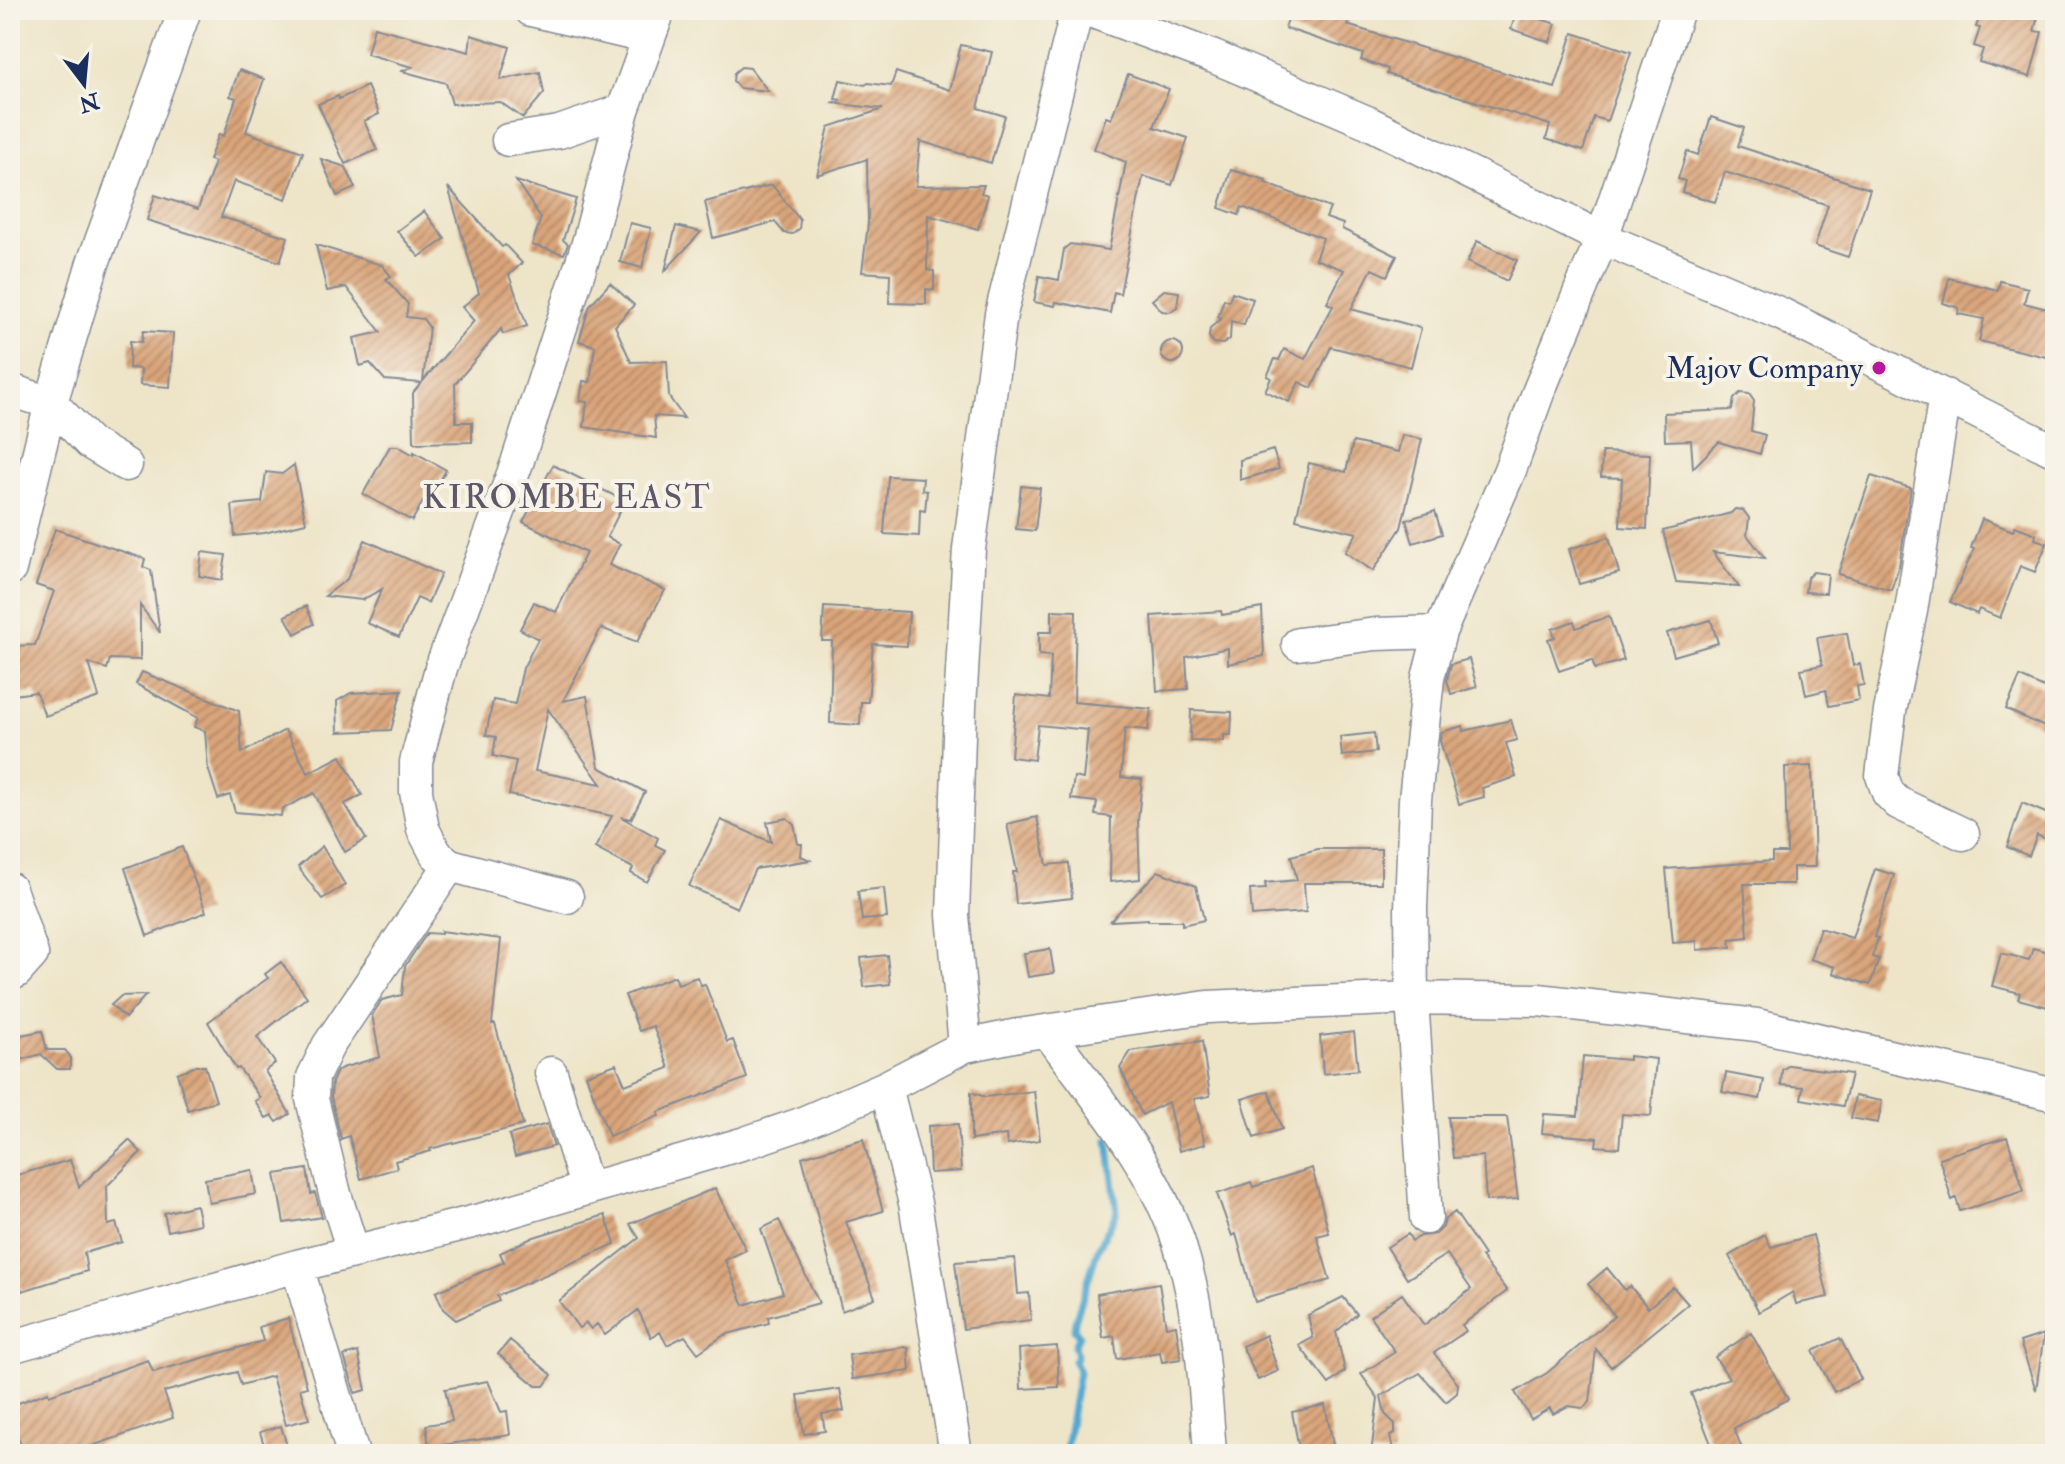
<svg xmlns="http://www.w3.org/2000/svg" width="2065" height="1464" font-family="'IM FELL Double Pica',serif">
<defs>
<pattern id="building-hatch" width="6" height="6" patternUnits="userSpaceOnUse" patternTransform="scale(2)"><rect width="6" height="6" fill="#daa57a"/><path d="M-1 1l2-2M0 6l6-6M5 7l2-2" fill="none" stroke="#b08767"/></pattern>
</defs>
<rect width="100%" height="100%" fill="#f7f3e8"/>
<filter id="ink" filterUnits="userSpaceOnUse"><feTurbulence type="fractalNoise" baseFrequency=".0125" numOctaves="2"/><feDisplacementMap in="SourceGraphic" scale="16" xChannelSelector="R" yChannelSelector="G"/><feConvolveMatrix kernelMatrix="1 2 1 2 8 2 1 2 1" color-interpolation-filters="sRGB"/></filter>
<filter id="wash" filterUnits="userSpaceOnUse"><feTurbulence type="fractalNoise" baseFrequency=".006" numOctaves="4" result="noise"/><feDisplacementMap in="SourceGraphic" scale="32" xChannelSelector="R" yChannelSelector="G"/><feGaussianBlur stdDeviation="1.8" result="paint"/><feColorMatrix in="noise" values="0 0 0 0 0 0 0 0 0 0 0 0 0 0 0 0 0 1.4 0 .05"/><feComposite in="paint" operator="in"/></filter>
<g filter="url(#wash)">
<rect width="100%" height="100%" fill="#eee5c9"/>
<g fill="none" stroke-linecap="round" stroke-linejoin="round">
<path stroke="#53a8cf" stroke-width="7" d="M1065 1454 1079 1372 1074 1361 1077 1355 1074 1346 1079 1335 1074 1329 1075 1321 1098 1249 1117 1212 1108 1140"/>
</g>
<g id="blocks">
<path fill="url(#building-hatch)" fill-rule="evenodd" d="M1291 10H1352L1347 25 1555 88 1573 33 1631 52 1607 121 1594 117 1583 151 1546 139 1550 125 1387 74 1388 69 1361 60 1363 54 1285 28Z
M1982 10H2040L2034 31 2042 32 2030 77 1979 62 1983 49 1974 46 1980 28 1976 27Z
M1517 11 1556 24 1550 42 1511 29Z
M374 27 469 52 471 35 510 47 500 80 540 72 544 93 523 118 500 102 452 104 446 83 402 71 412 67 367 54Z
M961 45 992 52 978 108 1005 116 991 163 920 141 916 186 984 185 981 193 988 195 978 229 928 215 927 270 934 271V290L926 289V304L889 303 890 274 862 272 868 224 867 159 817 175 829 127 883 109 831 103 841 100 835 99 840 80 865 85 868 83 891 86 896 72 950 90Z
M741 67 750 68 768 91 739 88 733 81 734 73Z
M239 70 264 79 246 132 303 152 286 199 234 181 221 217 288 237 280 262 147 220 155 195 198 209 215 162 209 160 219 134 224 136 236 98 230 96Z
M1128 74 1169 89 1154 127 1188 138 1172 185 1143 176 1120 294 1114 292 1110 313 1056 302 1055 306 1034 302 1039 276 1059 280 1064 249 1070 244 1109 250 1126 162 1094 149 1106 117 1111 119Z
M367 86 379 114 364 121 377 150 345 164 318 104 338 96 339 99Z
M1711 117 1744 128 1738 146 1870 189 1848 257 1815 246 1828 205 1725 172 1715 202 1682 192 1685 181 1678 179 1687 151 1698 155Z
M321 159 346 167 355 188 337 196Z
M1231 170 1266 180 1265 183 1330 208 1326 218 1343 224 1342 229 1397 256 1387 276 1372 269 1351 309 1421 328 1411 367 1331 347 1312 388 1299 382 1289 402 1265 391 1271 378 1267 376 1275 359 1279 360 1284 349 1305 359 1333 306 1327 303 1344 270 1315 259 1323 238 1242 207 1239 215 1219 208Z
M516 181 576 199 563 240 568 244 564 254 532 245 541 218Z
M772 185 800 220 799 229 793 234 784 233 775 222 713 238 705 202Z
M448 187 502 247 505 245 522 263 509 275 527 326 503 334 501 329 455 384 456 422H472V442L414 443 413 393 421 383 385 380 370 363 360 366 354 338 381 332 346 287 327 291 316 245 382 265 391 276 386 279 408 304 406 317 423 319 429 327 423 381 474 321 462 307 479 293Z
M424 211 445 239 419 257 397 231Z
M630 223 651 228 642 268 620 262Z
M676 226 701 232 665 271Z
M1477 241 1517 260 1507 281 1467 262Z
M1949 278 1998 290 2000 281 2028 288 2024 303 2055 311V359L1979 341 1984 319 1958 314 1959 308 1943 303Z
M610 283 634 305 615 326 631 362 667 361 669 397 684 418 654 416 656 438 584 427 587 402 580 401 583 381 590 382 595 346 579 341 590 305Z
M1164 290 1179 292 1177 307 1170 312 1162 311 1152 300Z
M1232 292 1253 299 1244 325 1231 321 1230 339 1223 344 1214 343 1209 337 1210 328 1222 318 1218 317 1224 299 1229 301Z
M143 331 173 333 170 387 140 385 141 369 129 368 130 341 142 342Z
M1161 352a11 11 0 1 1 22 0a11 11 0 1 1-22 0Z
M1740 393 1749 394 1754 401 1751 431 1765 435 1760 454 1719 442 1693 468 1691 440 1665 441 1664 413 1732 410 1734 399Z
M1402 435 1422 439 1401 528 1373 571 1345 552 1357 533 1296 519 1309 463 1346 472 1353 442 1398 452Z
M390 446H398L414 455V452L446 470 430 498 426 496 412 521 363 494Z
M1273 450 1279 469 1240 480V460Z
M1602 452 1650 454 1647 529 1620 527 1622 478 1601 477Z
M294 465 306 523 264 533 235 536 232 505 262 502 266 472 282 474Z
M553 465 625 501 607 537 620 544 609 565 665 590 637 642 601 628 563 701 587 696 599 767 645 792 631 819 621 817 658 838 655 845 665 850 647 882 631 873 633 868 595 848 612 816 509 795 516 761 493 756 496 737 486 735 493 700 515 704 523 668 538 639 520 629 534 602 556 612 586 553 523 522ZM548 709 589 767 601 784 535 771Z
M888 476 923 478 922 490 927 491 925 511 920 510 919 536 884 534Z
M1871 476 1911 488 1899 566 1891 590 1838 574Z
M1021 486 1040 488 1035 531 1016 529Z
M1735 509 1743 510 1749 518 1747 535 1765 558 1713 552 1739 587 1676 582 1663 531 1731 513Z
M1435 511 1442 534 1413 543 1406 520Z
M1982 519 2013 531 2015 526 2036 534 2035 539 2047 543 2035 572 2020 566 2000 618 1979 609 1977 614 1950 602 1974 549 1971 548Z
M55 529 145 559 143 567 151 570 160 633 140 605V660L110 659 107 669 89 663 99 697 45 716 36 692 13 695 10 646 35 645 54 591 36 585Z
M1609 537 1619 573 1579 584 1569 549Z
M365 540 441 574 428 603 417 598 399 637 367 623 382 589 362 600 325 596 347 579Z
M202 552 226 555 222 580 199 576Z
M1813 572 1828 574 1826 593 1805 592 1807 578Z
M306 606 314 624 295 634 285 616Z
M824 607 909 612 907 646 873 644 868 702H861L860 725 830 723 832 641H822Z
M1262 608 1264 656 1228 664V648L1186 657 1188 689 1157 691 1152 616 1221 611 1222 615Z
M1052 610 1076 611 1074 702 1151 709 1148 730 1125 728 1121 777 1142 779 1138 821 1140 879 1110 882 1111 817 1095 815 1097 802 1071 799 1074 777 1083 779 1088 730 1038 725 1034 760 1011 757 1016 695 1049 699 1051 656 1039 655V632H1052Z
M1609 616 1624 660 1595 669 1592 660 1559 671 1548 639 1555 637 1552 629 1574 621 1576 628Z
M1711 620 1718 643 1674 656 1667 633Z
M1847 633 1853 666 1860 664 1864 685 1857 686 1859 700 1829 706 1826 690 1806 695 1801 669 1822 665 1817 638Z
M1469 659 1477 687 1451 694 1447 680 1451 664Z
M142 672 239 711 242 753 285 730 308 773 341 756 362 795 345 804 366 839 345 852 314 793 282 809 281 816 235 812 230 795 218 799 208 768 205 731 194 727 198 718 136 684Z
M2020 677 2055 693V732L2006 709Z
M402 690 391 730 338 732 337 701 351 693Z
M1191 710 1232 712 1231 735H1224V741L1190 740Z
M1511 720 1517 740 1506 743 1516 777 1482 788 1484 797 1459 804 1440 741 1441 732 1463 726 1464 731Z
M1374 733 1376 752 1342 756 1340 737Z
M1812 766 1815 867H1793V884H1744L1748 937 1730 939 1731 947 1697 950V941L1673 943 1666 869 1772 861V853H1787L1785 767Z
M2022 803 2055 817V843L2037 835 2029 856 2007 847Z
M1037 817 1047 865 1069 863 1072 898 1016 904 1013 872H1017L1007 824Z
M787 818 794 824 798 844H802L801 856 810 860 755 869 737 908 689 886 721 820 771 842 767 822Z
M322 846 345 885 322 899 298 867Z
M182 847 206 912 147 936 125 868Z
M1318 849H1381V883H1304L1306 912 1252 916 1250 890 1266 889 1265 883 1297 880 1291 856Z
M1875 869 1894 875 1874 937 1878 938 1872 957 1879 959 1870 985 1833 973 1835 967 1810 959 1820 928 1852 938Z
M1158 871 1196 886 1204 920 1182 925V921H1148V919L1110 921Z
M884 888 887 918 862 920 858 891Z
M441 931 501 939 492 1024H495L523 1125 430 1149 431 1151 395 1161 397 1168 361 1179 349 1136 341 1139 331 1097 332 1082 337 1071 342 1068 380 1057 372 1015 382 1000 402 995 405 966 427 933 441 934Z
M2033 948 2055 954V1009L2018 999 2020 993 1992 986 2001 953 2029 960Z
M1050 949 1054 973 1028 977 1024 953Z
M887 955 890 984 864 987 861 958Z
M281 962 307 997 257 1037 275 1063 265 1071 290 1114 277 1122 272 1115 266 1118 255 1101 260 1098 239 1068 236 1069 208 1022 268 978 265 974Z
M675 976 678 984 697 977 701 985 705 984 727 1042 733 1040 747 1078 658 1112 659 1116 609 1136 586 1075 616 1064 625 1085 669 1068 653 1026 639 1031 625 995Z
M146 995 125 1018 111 1005 121 996Z
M42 1031 47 1050H65L70 1056V1069H57L41 1054 10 1063V1037Z
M1354 1032 1358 1070 1323 1074 1320 1036Z
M1202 1041 1210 1096 1194 1099 1205 1144 1179 1151 1168 1102 1142 1115 1120 1068 1131 1051Z
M1583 1056 1629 1060V1056L1656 1059 1651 1116 1622 1114 1619 1148 1596 1146 1597 1138 1542 1133 1544 1114 1578 1116Z
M1789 1065 1851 1074 1843 1106 1801 1099 1803 1087 1781 1085 1782 1070Z
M196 1066H205L216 1101 188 1110 177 1073Z
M1726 1073 1764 1080 1760 1099 1722 1092Z
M1034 1091 1040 1140 1007 1145 1006 1135 971 1140V1092L985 1097Z
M1269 1091 1282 1129 1254 1138 1242 1099Z
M1855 1096 1882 1101 1878 1123 1851 1118Z
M1448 1117H1507L1518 1199 1486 1201 1483 1156 1453 1158Z
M547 1124 554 1146 515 1157 509 1135Z
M958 1124 961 1171 930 1173 928 1126Z
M2007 1137 2024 1191 1960 1211 1956 1198 1952 1200 1939 1158Z
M863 1139 883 1211 846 1222 875 1298 842 1311 802 1157Z
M129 1140 141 1152 107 1186 108 1225 116 1223 122 1242 84 1253 87 1271 22 1291 10 1252V1219L16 1217 10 1196V1177L70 1160 79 1187Z
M1312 1168 1329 1233 1317 1236 1330 1280 1255 1302 1236 1234 1232 1236 1217 1194 1251 1182 1253 1187Z
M307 1169 311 1194 315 1193 322 1217 284 1223 275 1174Z
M252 1170 256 1194 209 1203 205 1179Z
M715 1188 746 1250 725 1260 744 1305 783 1293 761 1229 779 1220 819 1303 768 1317 769 1323 724 1335 698 1353 685 1336 667 1345 660 1332 651 1337 638 1310 605 1335 597 1324 591 1329 586 1323 579 1328 559 1301 639 1238 630 1224Z
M196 1205 200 1224 168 1231 164 1213Z
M1455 1212 1484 1255 1481 1257 1507 1291 1462 1325 1466 1331 1434 1353 1458 1384 1457 1393 1446 1402 1420 1373 1381 1396 1385 1414 1395 1424V1433L1390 1436 1394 1454H1371L1378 1398 1361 1374 1395 1352 1370 1316 1402 1294 1424 1325 1471 1289 1447 1254 1407 1279 1387 1247 1408 1234 1412 1241 1421 1236 1436 1234 1443 1227 1445 1219Z
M605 1215 615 1244 497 1296 499 1301 456 1320 443 1309 436 1292 504 1262 500 1253 534 1237Z
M1765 1235 1771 1247 1813 1235 1828 1297 1796 1304 1793 1292 1759 1312 1729 1256Z
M1015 1258 1018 1294 1029 1293 1031 1320 963 1329 955 1262Z
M1607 1268 1625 1290 1630 1286 1648 1308 1673 1287 1688 1304 1611 1367 1596 1349 1590 1402 1583 1408 1568 1406 1553 1414 1550 1408 1531 1419 1515 1392 1547 1373 1615 1316 1588 1284Z
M1159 1283 1166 1327 1176 1325 1181 1359 1162 1362 1160 1352 1117 1359 1114 1336 1103 1338 1097 1294Z
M1343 1297 1357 1314 1336 1332 1345 1371 1329 1384 1299 1345 1313 1338 1308 1315Z
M288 1318 307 1387 300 1389 309 1419 286 1425 272 1376 241 1385 237 1372 164 1392 173 1418 69 1454H24L10 1413V1406L48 1392 49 1395 148 1360 153 1372 263 1341 259 1327Z
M1751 1333 1788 1399 1734 1428 1744 1454H1715L1691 1393 1729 1378 1715 1357Z
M2044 1334 2036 1390 2020 1342Z
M1266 1335 1278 1371 1258 1380 1242 1346Z
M1840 1338 1861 1379 1834 1392 1813 1351Z
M510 1340 552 1375 544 1386H536L498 1354Z
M1057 1346 1059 1387 1021 1389 1019 1349Z
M904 1347 908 1348 910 1371 852 1379 849 1355Z
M358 1352 366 1390 355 1393 344 1356Z
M488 1381 501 1412 507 1411 510 1435 429 1447 426 1425 452 1421 445 1389Z
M840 1389 844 1411 822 1414 825 1431 804 1434 798 1395Z
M1325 1405 1335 1454H1300L1292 1412Z
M281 1426 287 1446 266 1452 260 1432Z"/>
</g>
</g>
<g filter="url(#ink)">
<use href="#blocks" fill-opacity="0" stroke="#848a94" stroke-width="2"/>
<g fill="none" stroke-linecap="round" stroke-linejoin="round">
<defs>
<path id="minor" d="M531 10 649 38
M1088 10 1214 57 1367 122 1602 238 1781 314 2055 451
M508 140 559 132 623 110
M10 390 51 403 10 569
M1945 395 1911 611 1890 711 1882 776 1888 793 1898 803 1963 834
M126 465 90 443 51 403 92 266 185 10
M1298 644 1376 634 1440 632
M10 889 32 954 16 972 10 975
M567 897 450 865 436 854 423 829 416 792V762L441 668 517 463 589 240 623 110 659 10
M1048 1032C1096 1097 1154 1166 1179 1243 1201 1311 1205 1383 1210 1454
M965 1046 953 915 960 707 969 549 1001 314 1077 10
M551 1073 587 1189
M886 1087 915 1203 956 1454
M1426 1218 1412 998 1411 908 1415 800 1428 678 1440 632 1510 470 1538 393 1602 238 1678 10
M353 1251 335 1194 312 1099 313 1077 328 1046 450 865
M297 1266 353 1454
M10 1347 297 1266 484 1219 745 1143 798 1125 886 1087 965 1046 1018 1035 1207 1007 1412 998 1538 1000 1757 1025 2055 1095"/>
</defs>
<use href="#minor" stroke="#848a94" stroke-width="35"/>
<use href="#minor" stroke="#fff" stroke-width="32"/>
</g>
</g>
<circle fill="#b5179e" stroke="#f7f3e8" stroke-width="3" cx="1879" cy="368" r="8"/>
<g text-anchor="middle" stroke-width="8" stroke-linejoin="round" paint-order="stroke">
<g font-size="30" fill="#1b2f5e" stroke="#f7f3e8" text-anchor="end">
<text x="1863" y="378">Majov Company</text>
</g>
<g font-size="34" letter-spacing="2" fill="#5e5868" stroke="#f7f3e8">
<text x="567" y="508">KIROMBE EAST</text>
</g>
</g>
<rect width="2065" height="1464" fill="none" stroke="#f7f3e8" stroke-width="40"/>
<g transform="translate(84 84) rotate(164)" stroke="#f7f3e8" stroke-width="6" paint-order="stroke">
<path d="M0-6L14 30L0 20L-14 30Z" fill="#1b2f5e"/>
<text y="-12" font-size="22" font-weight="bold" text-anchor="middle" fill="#1b2f5e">N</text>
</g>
</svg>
